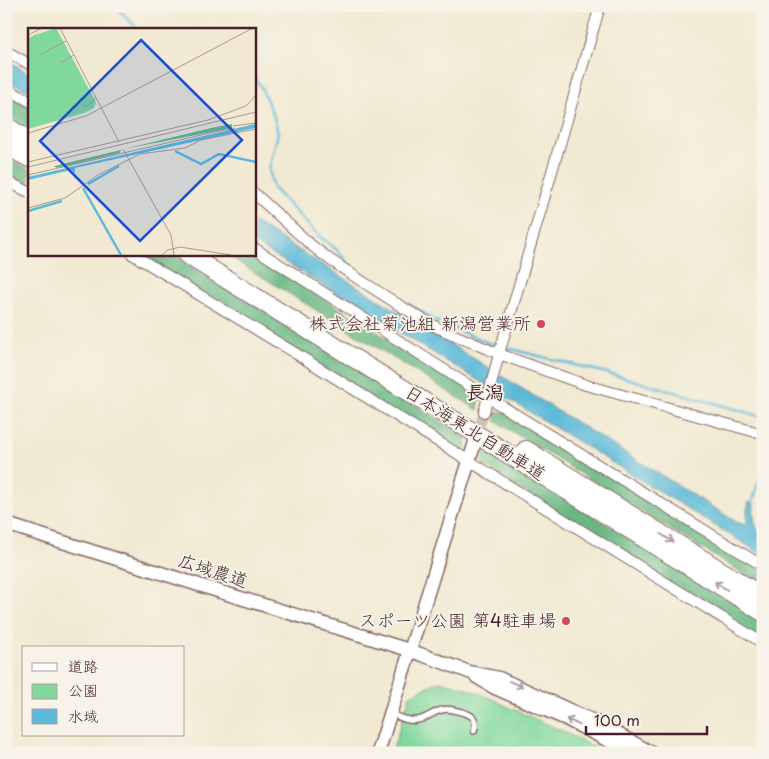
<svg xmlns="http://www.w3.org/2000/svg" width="769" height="759" font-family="'Playpen Sans','Klee One',sans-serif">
<rect width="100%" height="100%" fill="#f7f3e8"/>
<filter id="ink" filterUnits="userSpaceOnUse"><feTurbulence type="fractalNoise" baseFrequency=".02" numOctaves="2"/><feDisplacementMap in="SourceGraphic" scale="10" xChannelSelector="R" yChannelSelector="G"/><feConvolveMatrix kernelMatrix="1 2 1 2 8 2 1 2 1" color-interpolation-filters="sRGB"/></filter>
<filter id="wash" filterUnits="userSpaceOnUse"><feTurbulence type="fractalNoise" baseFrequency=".0096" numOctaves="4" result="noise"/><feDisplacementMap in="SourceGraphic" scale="20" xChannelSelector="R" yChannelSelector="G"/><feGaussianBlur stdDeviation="1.12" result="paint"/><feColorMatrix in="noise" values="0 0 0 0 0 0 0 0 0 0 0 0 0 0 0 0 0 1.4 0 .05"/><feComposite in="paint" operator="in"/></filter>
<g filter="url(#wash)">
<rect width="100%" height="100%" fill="#f1e9d2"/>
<path fill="#80d89d" stroke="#657c64" d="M440 681C462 687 484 693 504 705L562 731 605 753H392L410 695Z"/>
<path fill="#68b884" stroke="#596c58" d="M6 92 29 106V128L6 114Z
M6 157 29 169V190L6 179Z
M136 254H172L454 429 467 440 466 448 455 450Z
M225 254H252L480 396 478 410Z
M498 412H507L763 569V586L495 421Z
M486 452 492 453 763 621V646L482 464 484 454Z"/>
<path fill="#5bbad9" stroke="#526c82" d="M6 59 29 74V92L6 79Z
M254 222 738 523 745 524 747 523V509L749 502 754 503C753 516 753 527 763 536V555L254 243Z"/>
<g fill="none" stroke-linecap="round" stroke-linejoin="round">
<path stroke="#5bbad9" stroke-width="2.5" d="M115 6 138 29
M254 77 261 87 274 117 278 133 269 169 273 188 319 236 336 249 353 269 389 292 438 322 489 343 498 345
M503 347 615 375 763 417
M752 505 763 466"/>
</g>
</g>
<g filter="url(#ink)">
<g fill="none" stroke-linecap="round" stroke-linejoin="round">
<path stroke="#d0c1b1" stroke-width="10" stroke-dasharray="10 5" stroke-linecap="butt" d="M476 439 484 412"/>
<defs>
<path id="service" d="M391 714C399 717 408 722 417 720 427 719 434 711 442 710 448 708 453 710 458 711 470 714 479 717 474 731"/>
<path id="minor" d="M6 51 29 64
M6 88 29 101
M6 181 29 192
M254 193 311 245 329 259 360 280 407 310 438 328 499 354 586 385 763 434
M254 248 479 392 763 566
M132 254 295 353 763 643
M484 412 499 354 600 6"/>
<path id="tertiary" d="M6 524 221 592 409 650 469 672 499 678 596 722 652 753
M475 676 495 688 564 718 632 753
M378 753 475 442"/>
<path id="motorway" d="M6 126 29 141
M6 145 29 158
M186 254 763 612
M526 450 763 597"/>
</defs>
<use href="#service" stroke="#846665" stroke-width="8"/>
<use href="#minor" stroke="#846665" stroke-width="12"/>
<use href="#tertiary" stroke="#846665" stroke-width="15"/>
<use href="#motorway" stroke="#846665" stroke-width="20"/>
<use href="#service" stroke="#fff" stroke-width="5"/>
<use href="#minor" stroke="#fff" stroke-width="10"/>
<use href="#tertiary" stroke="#fff" stroke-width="12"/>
<use href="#motorway" stroke="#fff" stroke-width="18"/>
</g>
<defs><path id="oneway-shaft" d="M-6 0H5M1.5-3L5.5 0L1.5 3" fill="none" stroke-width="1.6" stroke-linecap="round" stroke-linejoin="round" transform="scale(1.25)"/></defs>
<g stroke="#ae9aa0">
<use href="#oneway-shaft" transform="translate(667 538) rotate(32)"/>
<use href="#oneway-shaft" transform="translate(721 586) rotate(-148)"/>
<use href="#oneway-shaft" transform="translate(516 684) rotate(23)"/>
<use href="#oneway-shaft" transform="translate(573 722) rotate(-154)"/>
</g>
</g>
<g fill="#d1495b" stroke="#f7f3e8" stroke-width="2">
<circle cx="541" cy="324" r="5"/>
<circle cx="566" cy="621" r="5"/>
</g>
<g text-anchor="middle" stroke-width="4" stroke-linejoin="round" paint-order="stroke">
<g font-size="18" fill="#4a1f2b" stroke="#f7f3e8" text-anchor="end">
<text x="531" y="330">株式会社菊池組 新潟営業所</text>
<text x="556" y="627">スポーツ公園 第4駐車場</text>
</g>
<g font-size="18" fill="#4a1f2b" stroke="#f7f3e8">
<text transform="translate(475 433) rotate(32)" y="6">日本海東北自動車道</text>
<text transform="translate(213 571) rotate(18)" y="6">広域農道</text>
</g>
<g font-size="19" font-weight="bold" fill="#4a1f2b" stroke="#f7f3e8">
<text x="485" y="399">長潟</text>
</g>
</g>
<g transform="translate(28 28)">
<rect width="228" height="228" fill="#f1e9d2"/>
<path d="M17 0 7 7 28 0 68 74 66 80 56 85 0 101V11Z" fill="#80d89d"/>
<path d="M204 96V100L96 121 183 100ZM93 122 92 125 29 140 26 138Z" fill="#68b884"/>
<path d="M227 96V100L47 140V145L43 142 0 152V149Z" fill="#5bbad9"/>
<path fill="none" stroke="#5bbad9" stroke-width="2.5" d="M147 123 173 136 191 126 228 134M60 156 91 138M55 160 93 227M0 183 34 173"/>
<path fill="none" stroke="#ae988f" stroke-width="1" d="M32 0 91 114M0 7 14 0M12 27 38 13M32 35 46 27M54 78H60L68 69M205 98 228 95M0 105 58 88 225 0M95 121 143 207 146 227M0 134 180 92 218 78 228 67M0 139 228 84M0 147 182 105 206 100 208 105M0 180 37 170 70 147 112 126 157 120 173 112 228 101M134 227 140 222 152 219 203 227"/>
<path fill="#1d4ed8" fill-opacity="0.15" stroke="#1d4ed8" stroke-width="2.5" d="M113 12 214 112 112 213 12 113Z"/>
<rect width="228" height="228" fill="none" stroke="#4a1f2b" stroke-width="2.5"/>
</g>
<rect width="769" height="759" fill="none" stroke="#f7f3e8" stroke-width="25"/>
<rect x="22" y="646" width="162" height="90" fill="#f7f3e8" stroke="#b29e9c"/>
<rect x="32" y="663" width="25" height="8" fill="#ffffff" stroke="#b29e9c"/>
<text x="68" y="672" font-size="15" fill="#4a1f2b">道路</text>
<rect x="32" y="684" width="25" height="15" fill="#80d89d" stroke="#b29e9c"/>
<text x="68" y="696" font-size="15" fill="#4a1f2b">公園</text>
<rect x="32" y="709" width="25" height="15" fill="#5bbad9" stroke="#b29e9c"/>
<text x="68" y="722" font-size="15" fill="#4a1f2b">水域</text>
<path d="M586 726v8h121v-8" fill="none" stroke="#4a1f2b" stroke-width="2.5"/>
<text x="594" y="726" font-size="15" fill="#4a1f2b" stroke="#f7f3e8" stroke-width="4" paint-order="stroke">100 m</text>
</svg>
